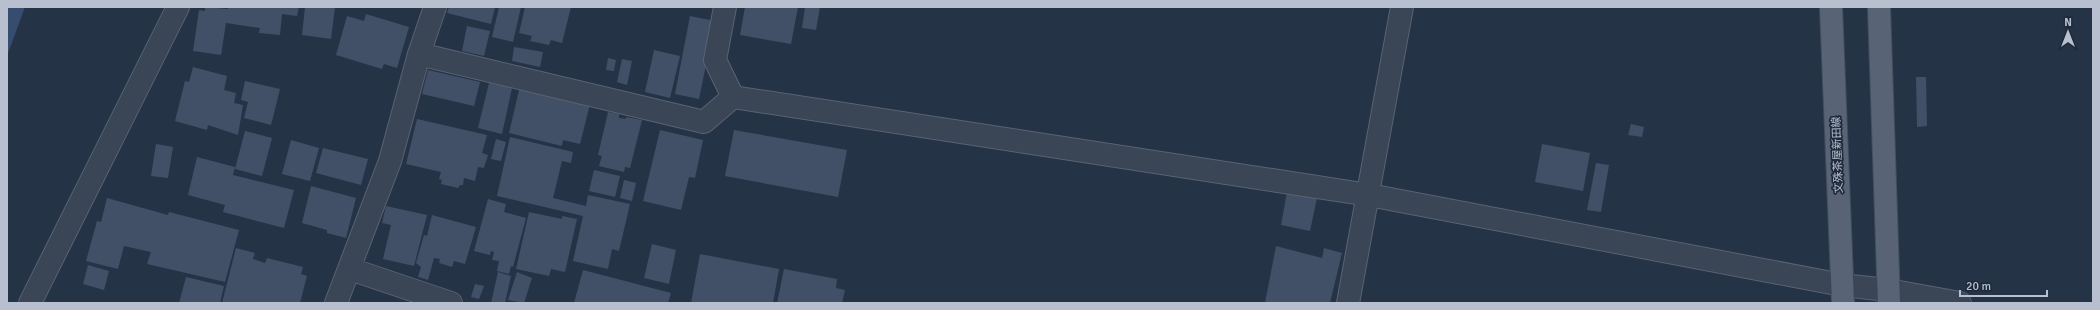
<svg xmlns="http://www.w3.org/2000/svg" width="2100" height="310" font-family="Signika,'Noto Sans JP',sans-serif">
<rect width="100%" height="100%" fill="#253347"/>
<path fill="#374d6f" d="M7 7H25L7 56Z"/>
<path fill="#425067" d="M205 7 228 9V7H299L297 16 282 14 280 35 259 33 260 28 226 23 221 55 193 51 199 10 205 11Z
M305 7H335L331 39 302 35Z
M449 7H495L491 24 447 13Z
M499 7H521L513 42 492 37Z
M525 7H571L562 43 551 40 549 45 530 41 532 36 519 33Z
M745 7H798L791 44 740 35Z
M805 7H820L816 30 802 28Z
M366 14 409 27 397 68 384 64 382 69 336 55 347 16 364 21Z
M690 16 715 21 699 99 675 94Z
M467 26 490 31 484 56 462 51Z
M514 47 543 52 540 67 512 61Z
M654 50 680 56 670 98 645 92Z
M608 58 616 60 614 71 606 70Z
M622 59 632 61 627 85 617 82Z
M193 67 227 76 224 90 236 93 234 103 243 105 238 135 208 125 207 130 175 121 185 81 189 82Z
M428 70 480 82 474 106 422 94Z
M1916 77H1926L1927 126 1917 127Z
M245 81 280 89 271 125 244 118 248 102 241 100Z
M489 83 512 88 502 134 478 128Z
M520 86 591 100 580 144 563 140 562 146 509 133Z
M608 112 619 114V118L626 119V117L642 120 630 168 625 167 624 172 599 166 602 156 598 155Z
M417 119 487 135 482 153 488 155 484 168 478 167 475 181 464 178 463 185H460L458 188 441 184 442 180 439 179 441 172 406 164Z
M1631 124 1644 127 1642 137 1628 135Z
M660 130 703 140 695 178 689 177 681 210 643 201Z
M734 130 847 150 838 197 725 176Z
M245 131 272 138 262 176 235 169Z
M510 137 573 152 571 163 562 161 553 198 586 206 588 195 630 204 619 251 612 249 608 269 573 261 583 216 497 196Z
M496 139 506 142 501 161 491 159Z
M291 140 319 148 310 181 282 174Z
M156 144 173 147 168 178 151 176Z
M1542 144 1590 153 1583 191 1535 182Z
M323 148 368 159 361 185 316 173Z
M197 157 235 167 233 175 294 190 284 228 223 212 225 205 188 195Z
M1596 163 1609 165 1601 212 1587 210Z
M594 170 620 176 615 197 589 191Z
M624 180 636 183 632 201 620 198Z
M311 186 356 198 346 238 327 233V230L302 223Z
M1287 192 1317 198 1310 231 1281 225Z
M107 198 168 215 169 212 239 230 225 282 147 264 151 252 124 246 118 269 86 261 97 221 101 222Z
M488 199 506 204 504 212 526 218 513 267 511 266 509 274 497 271 499 261 492 260 494 252 491 251 490 255 474 251Z
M386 206 427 215 414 266 383 259 391 225 382 223Z
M529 212 562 219V216L577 219 565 272 551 269 549 276 516 269Z
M432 215 476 227 465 264 454 261 452 267 439 263 440 259 434 258 428 280 418 277 421 267 416 263 424 235 427 236Z
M652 244 676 250 669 284 644 278Z
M1276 246 1322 258 1324 248 1342 253 1330 303H1265Z
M236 248 255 253 253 259 265 263 267 258 303 267 301 274 307 276 300 303H222Z
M700 254 779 269 773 303H691Z
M88 265 109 271 104 290 83 284Z
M784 269 837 279 836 288 845 290 842 303H777Z
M583 270 671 293 668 303H574Z
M498 272 511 276 505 303H491Z
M517 272 532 278 524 303 508 300Z
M186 277 224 286 220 303H179Z
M475 284 484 286 479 299 471 297Z"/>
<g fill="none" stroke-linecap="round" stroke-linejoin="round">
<defs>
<path id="minor" d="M725 7 715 60 733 97
M419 54 704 122 733 97 1369 195 1842 285 1888 290 1960 303
M350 269 451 303
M30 303 178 7
M336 303 390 161 419 54 435 7
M1348 303 1402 7"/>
<path id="major" d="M1831 7 1843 303
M1879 7 1889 303"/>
</defs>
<use href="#minor" stroke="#596373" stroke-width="24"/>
<use href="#major" stroke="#444e5f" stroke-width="24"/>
<use href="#minor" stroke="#3a4556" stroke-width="22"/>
<use href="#major" stroke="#586476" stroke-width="22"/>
</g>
<g text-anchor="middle" stroke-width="3.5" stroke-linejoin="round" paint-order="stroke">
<g font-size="11" fill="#b8c0cf" stroke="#1e2a3c">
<text transform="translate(1837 155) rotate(-92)" y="4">文殊茶屋新田線</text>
</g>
</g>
<rect width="2100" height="310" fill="none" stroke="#b8c0cf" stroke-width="16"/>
<g transform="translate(2068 32)" stroke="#1e2a3c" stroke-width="3" paint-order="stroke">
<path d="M0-3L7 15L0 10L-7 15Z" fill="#b8c0cf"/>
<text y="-6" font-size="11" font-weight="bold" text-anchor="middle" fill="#b8c0cf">N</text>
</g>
<path d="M1960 290v6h87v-6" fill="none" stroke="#b8c0cf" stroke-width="2"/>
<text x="1966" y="290" font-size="12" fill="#b8c0cf" stroke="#1e2a3c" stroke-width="3" paint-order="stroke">20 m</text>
</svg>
